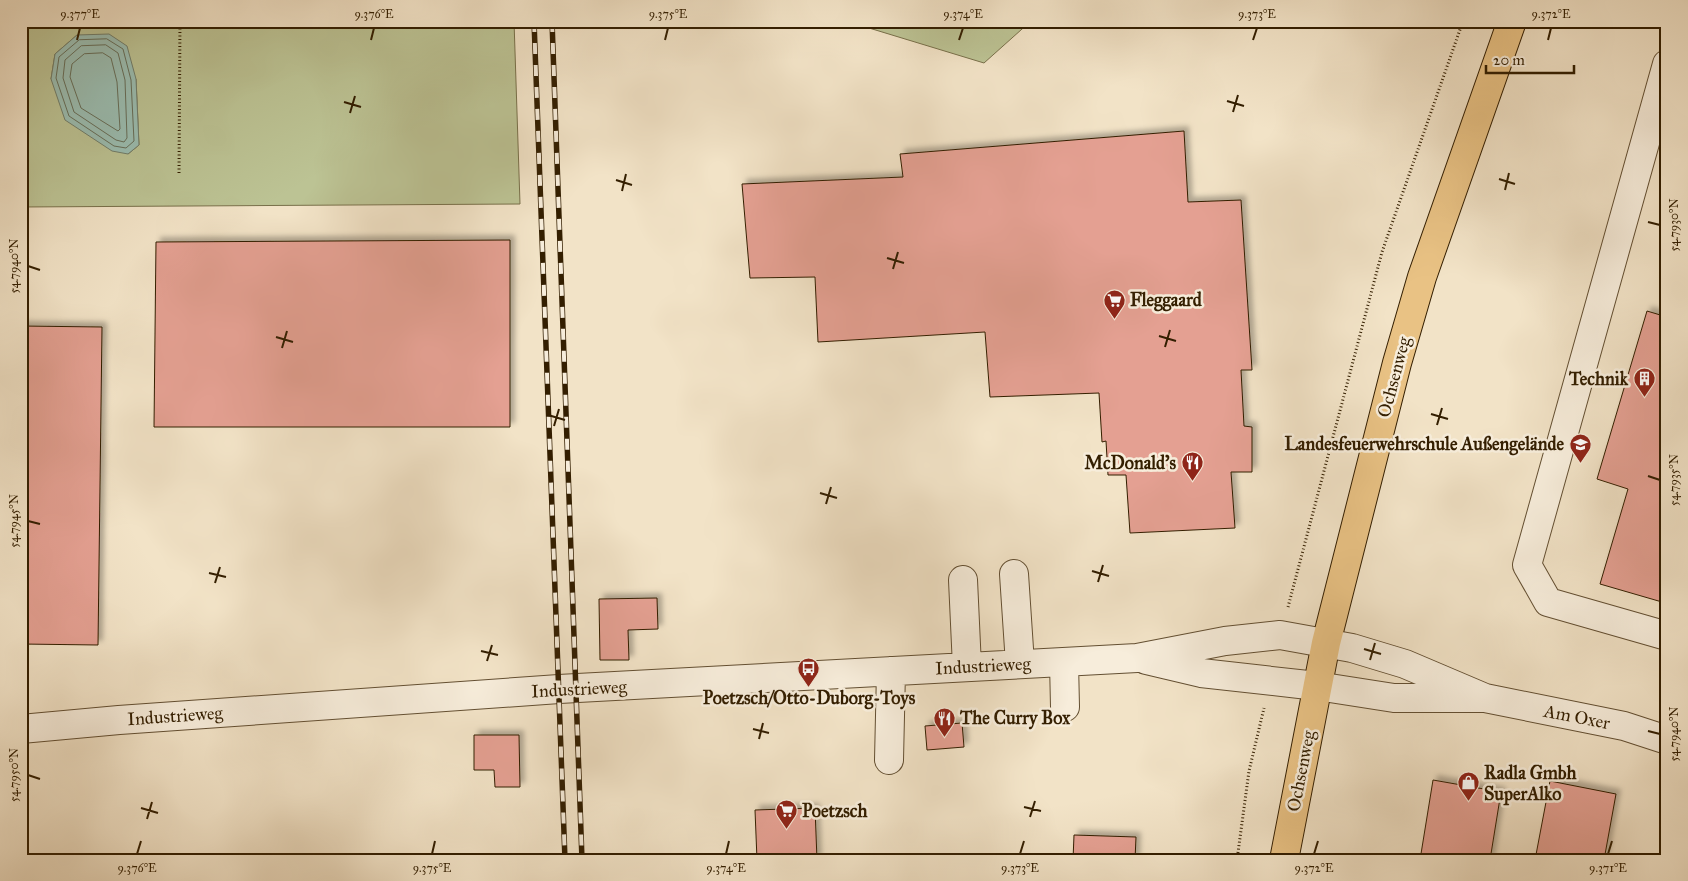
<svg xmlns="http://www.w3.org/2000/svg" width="1688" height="881" font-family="'IM FELL Great Primer',serif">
<defs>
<filter id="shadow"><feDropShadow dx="4.5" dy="-4.5" stdDeviation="2.5" flood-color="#0004"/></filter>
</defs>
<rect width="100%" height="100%" fill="#f2e3c7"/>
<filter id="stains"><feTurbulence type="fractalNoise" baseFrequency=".004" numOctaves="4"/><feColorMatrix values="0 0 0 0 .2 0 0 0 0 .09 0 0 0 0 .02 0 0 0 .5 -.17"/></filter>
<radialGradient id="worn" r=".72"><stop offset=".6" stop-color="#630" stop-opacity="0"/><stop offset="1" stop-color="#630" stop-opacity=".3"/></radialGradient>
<path fill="#bcc394" stroke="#78704a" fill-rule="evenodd" d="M21 21H344L354 26 365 21H514L520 204 21 207ZM77 35 136 79 139 145 128 154 51 79 55 54Z
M846 21H1031L984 63Z"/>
<path fill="#9bbeb2" stroke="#717e6b" d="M109 34 127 46 136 79 139 145 128 154 112 151 65 120 51 79 55 54 77 35Z"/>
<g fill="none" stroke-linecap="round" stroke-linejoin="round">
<path stroke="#676e59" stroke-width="1" d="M107 39 123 49 131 80 134 141 126 148 114 146 69 116 56 78 59 57 79 40Z
M106 45 118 53 125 80 127 138 124 142 116 140 74 112 63 78 65 60 81 46Z
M103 53 111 58 117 82 120 129 118 131 81 108 70 77 72 64 84 54Z"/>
</g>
<path fill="#e4a092" stroke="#331e00" filter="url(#shadow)" d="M1184 131 1188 202 1241 200 1252 370H1241L1244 426 1252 427V472H1231L1235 528 1130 533 1126 475H1108L1106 441 1102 442 1099 393 990 397 985 332 818 342 815 277 750 278 742 184 903 177 900 154Z
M510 240V427H154L156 242Z
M1647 311 1667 317V586L1662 602 1600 584 1628 489 1597 479Z
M21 326 102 327 98 645 21 644Z
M657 598 658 629 628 630 629 660H600L599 599Z
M962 723 964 747 927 750 925 726Z
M474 735H519L520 787H495L494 770H474Z
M1433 780 1501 792 1490 860H1420Z
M1550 781 1616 794 1604 860H1535Z
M815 808 817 860H757L755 810Z
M1074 835 1136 837 1135 860H1073Z"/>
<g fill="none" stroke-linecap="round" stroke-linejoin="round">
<defs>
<path id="minor" d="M1667 64 1527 565 1548 602 1667 636
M1014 574 1020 664
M963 580 967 667
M1146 660 1201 673 1317 686 1394 698H1485L1624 726 1667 740
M1064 662 1065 707
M21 729 119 720 559 689 1137 658 1225 641 1280 635 1352 648 1405 664 1485 698
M889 760 891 671"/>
<path id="major" d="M1284 860 1326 643 1397 363 1422 277 1512 21"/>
</defs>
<use href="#minor" stroke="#634f32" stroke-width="30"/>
<use href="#major" stroke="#331e00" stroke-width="30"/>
<path stroke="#331e00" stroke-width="3" stroke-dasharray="1 2.5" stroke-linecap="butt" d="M179 173 180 21
M1288 607 1382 252 1463 21
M1237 860 1249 771 1264 708"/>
<use href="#minor" stroke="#f7eddb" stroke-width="28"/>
<use href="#major" stroke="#e9c284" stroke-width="28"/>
<defs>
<path id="rail" d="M534 21 565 860
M552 21 582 860"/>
</defs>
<use href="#rail" stroke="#331e00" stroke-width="5.5"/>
<use href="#rail" stroke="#f7eddb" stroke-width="4" stroke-dasharray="11" stroke-linecap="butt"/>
</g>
<path fill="none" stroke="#331e00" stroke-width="2" d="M77 40 80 28M371 40 374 28M665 40 668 28M959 40 963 28M1253 40 1257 28M1548 40 1551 28M1227 101 1244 106M344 102 361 107M1233 112 1238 95M350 113 355 96M1499 179 1515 184M616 180 632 185M1505 190 1509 173M622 191 626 174M1648 222 1660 225M887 258 904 263M28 266 40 270M893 269 898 252M1159 336 1176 341M276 337 293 342M1165 347 1170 330M282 348 287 331M1431 414 1448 419M548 415 565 420M1437 425 1442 408M554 426 559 409M1648 476 1660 480M820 493 837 498M826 504 831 487M28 521 40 524M1092 571 1109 576M209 573 226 577M1098 582 1103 565M215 583 220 567M1364 649 1381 654M481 651 498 655M1370 660 1375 643M487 661 492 645M753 729 769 733M1648 731 1660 734M759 739 763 723M28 775 40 779M1024 807 1041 811M141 808 158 813M1030 817 1035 801M147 819 152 802M137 854 141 841M432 854 435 841M726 854 729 841M1020 854 1024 841M1314 854 1318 841M1608 854 1612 841"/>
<defs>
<symbol id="supermarket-pin" viewBox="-11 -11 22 30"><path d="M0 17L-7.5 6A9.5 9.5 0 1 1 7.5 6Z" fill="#8f2418" stroke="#f7eddb"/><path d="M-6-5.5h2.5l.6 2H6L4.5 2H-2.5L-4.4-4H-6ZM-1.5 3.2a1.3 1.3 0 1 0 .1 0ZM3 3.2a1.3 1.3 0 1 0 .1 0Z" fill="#fff"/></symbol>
<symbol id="building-pin" viewBox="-11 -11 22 30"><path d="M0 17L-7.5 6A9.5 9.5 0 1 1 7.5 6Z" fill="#8f2418" stroke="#f7eddb"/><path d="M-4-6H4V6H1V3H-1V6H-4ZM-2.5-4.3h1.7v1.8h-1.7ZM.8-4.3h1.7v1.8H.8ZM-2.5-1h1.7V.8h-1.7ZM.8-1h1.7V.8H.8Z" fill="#fff"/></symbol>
<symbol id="university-pin" viewBox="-11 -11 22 30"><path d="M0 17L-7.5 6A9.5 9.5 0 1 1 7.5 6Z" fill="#8f2418" stroke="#f7eddb"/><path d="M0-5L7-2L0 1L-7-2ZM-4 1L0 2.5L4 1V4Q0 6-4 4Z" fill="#fff"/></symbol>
<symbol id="restaurant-pin" viewBox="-11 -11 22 30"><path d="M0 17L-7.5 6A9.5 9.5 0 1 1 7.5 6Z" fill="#8f2418" stroke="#f7eddb"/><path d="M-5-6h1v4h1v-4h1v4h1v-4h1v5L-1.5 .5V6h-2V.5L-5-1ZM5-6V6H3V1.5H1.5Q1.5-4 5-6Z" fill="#fff"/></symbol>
<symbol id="bus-pin" viewBox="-11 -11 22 30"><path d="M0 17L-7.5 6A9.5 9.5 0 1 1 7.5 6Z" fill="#8f2418" stroke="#f7eddb"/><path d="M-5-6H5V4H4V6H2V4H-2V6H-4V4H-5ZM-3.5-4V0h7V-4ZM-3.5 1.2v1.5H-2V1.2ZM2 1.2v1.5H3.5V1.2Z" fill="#fff"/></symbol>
<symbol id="shop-pin" viewBox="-11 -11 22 30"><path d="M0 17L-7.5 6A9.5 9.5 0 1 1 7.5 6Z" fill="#8f2418" stroke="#f7eddb"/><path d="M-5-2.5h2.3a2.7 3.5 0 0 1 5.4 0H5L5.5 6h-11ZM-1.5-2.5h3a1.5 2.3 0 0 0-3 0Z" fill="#fff"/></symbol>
</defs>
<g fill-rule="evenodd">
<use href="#supermarket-pin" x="1102" y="288" width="25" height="34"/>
<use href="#building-pin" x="1632" y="366" width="25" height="34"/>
<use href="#university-pin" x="1568" y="432" width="25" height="34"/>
<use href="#restaurant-pin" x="1180" y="450" width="25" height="34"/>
<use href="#bus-pin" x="796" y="656" width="25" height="34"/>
<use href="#restaurant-pin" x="932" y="706" width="25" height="34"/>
<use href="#shop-pin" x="1456" y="770" width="25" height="34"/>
<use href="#supermarket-pin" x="774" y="798" width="25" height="34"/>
</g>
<g text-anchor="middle" stroke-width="5" stroke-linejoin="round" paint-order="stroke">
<g font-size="18" font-weight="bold" fill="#331e00" stroke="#f7eddb" text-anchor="start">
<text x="1130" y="306">Fleggaard</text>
<text x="1628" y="385" text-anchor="end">Technik</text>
<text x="1564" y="450" text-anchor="end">Landesfeuerwehrschule Außengelände</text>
<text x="1176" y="469" text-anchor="end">McDonald's</text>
<text x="809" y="704" text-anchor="middle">Poetzsch/Otto-Duborg-Toys</text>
<text x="960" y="724">The Curry Box</text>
<text x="1484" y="779">Radla Gmbh<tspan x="1484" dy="21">SuperAlko</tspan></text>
<text x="802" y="817">Poetzsch</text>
</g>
<g font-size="18" fill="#331e00" stroke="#f7eddb">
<text transform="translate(1394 377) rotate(-75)" y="6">Ochsenweg</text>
<text transform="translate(983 666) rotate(-3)" y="6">Industrieweg</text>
<text transform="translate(579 689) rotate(-3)" y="6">Industrieweg</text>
<text transform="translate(175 716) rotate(-4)" y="6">Industrieweg</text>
<text transform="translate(1577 717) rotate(11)" y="6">Am Oxer</text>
<text transform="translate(1301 771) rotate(-79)" y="6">Ochsenweg</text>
</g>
</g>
<rect width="1688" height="881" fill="none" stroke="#f2e3c7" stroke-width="55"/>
<path d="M1486 65v8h88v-8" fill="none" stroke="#331e00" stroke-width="2.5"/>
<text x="1493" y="65" font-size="15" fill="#331e00" stroke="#f7eddb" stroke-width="4" paint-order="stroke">20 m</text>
<rect x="28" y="28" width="1632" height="826" fill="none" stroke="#331e00" stroke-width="2"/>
<g font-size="12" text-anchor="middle" fill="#331e00">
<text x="80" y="18">9.377°E</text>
<text x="374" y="18">9.376°E</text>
<text x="668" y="18">9.375°E</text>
<text x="963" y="18">9.374°E</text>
<text x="1257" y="18">9.373°E</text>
<text x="1551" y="18">9.372°E</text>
<text transform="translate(1674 225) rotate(-90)" y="4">54.7930°N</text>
<text transform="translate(14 266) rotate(-90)" y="4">54.7940°N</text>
<text transform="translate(1674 480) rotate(-90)" y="4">54.7935°N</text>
<text transform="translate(14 521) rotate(-90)" y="4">54.7945°N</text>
<text transform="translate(1674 734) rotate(-90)" y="4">54.7940°N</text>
<text transform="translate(14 775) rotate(-90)" y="4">54.7950°N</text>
<text x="137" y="872">9.376°E</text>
<text x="432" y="872">9.375°E</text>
<text x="726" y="872">9.374°E</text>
<text x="1020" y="872">9.373°E</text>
<text x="1314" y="872">9.372°E</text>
<text x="1608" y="872">9.371°E</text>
</g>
<rect width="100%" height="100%" filter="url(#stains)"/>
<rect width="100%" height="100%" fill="url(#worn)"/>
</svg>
